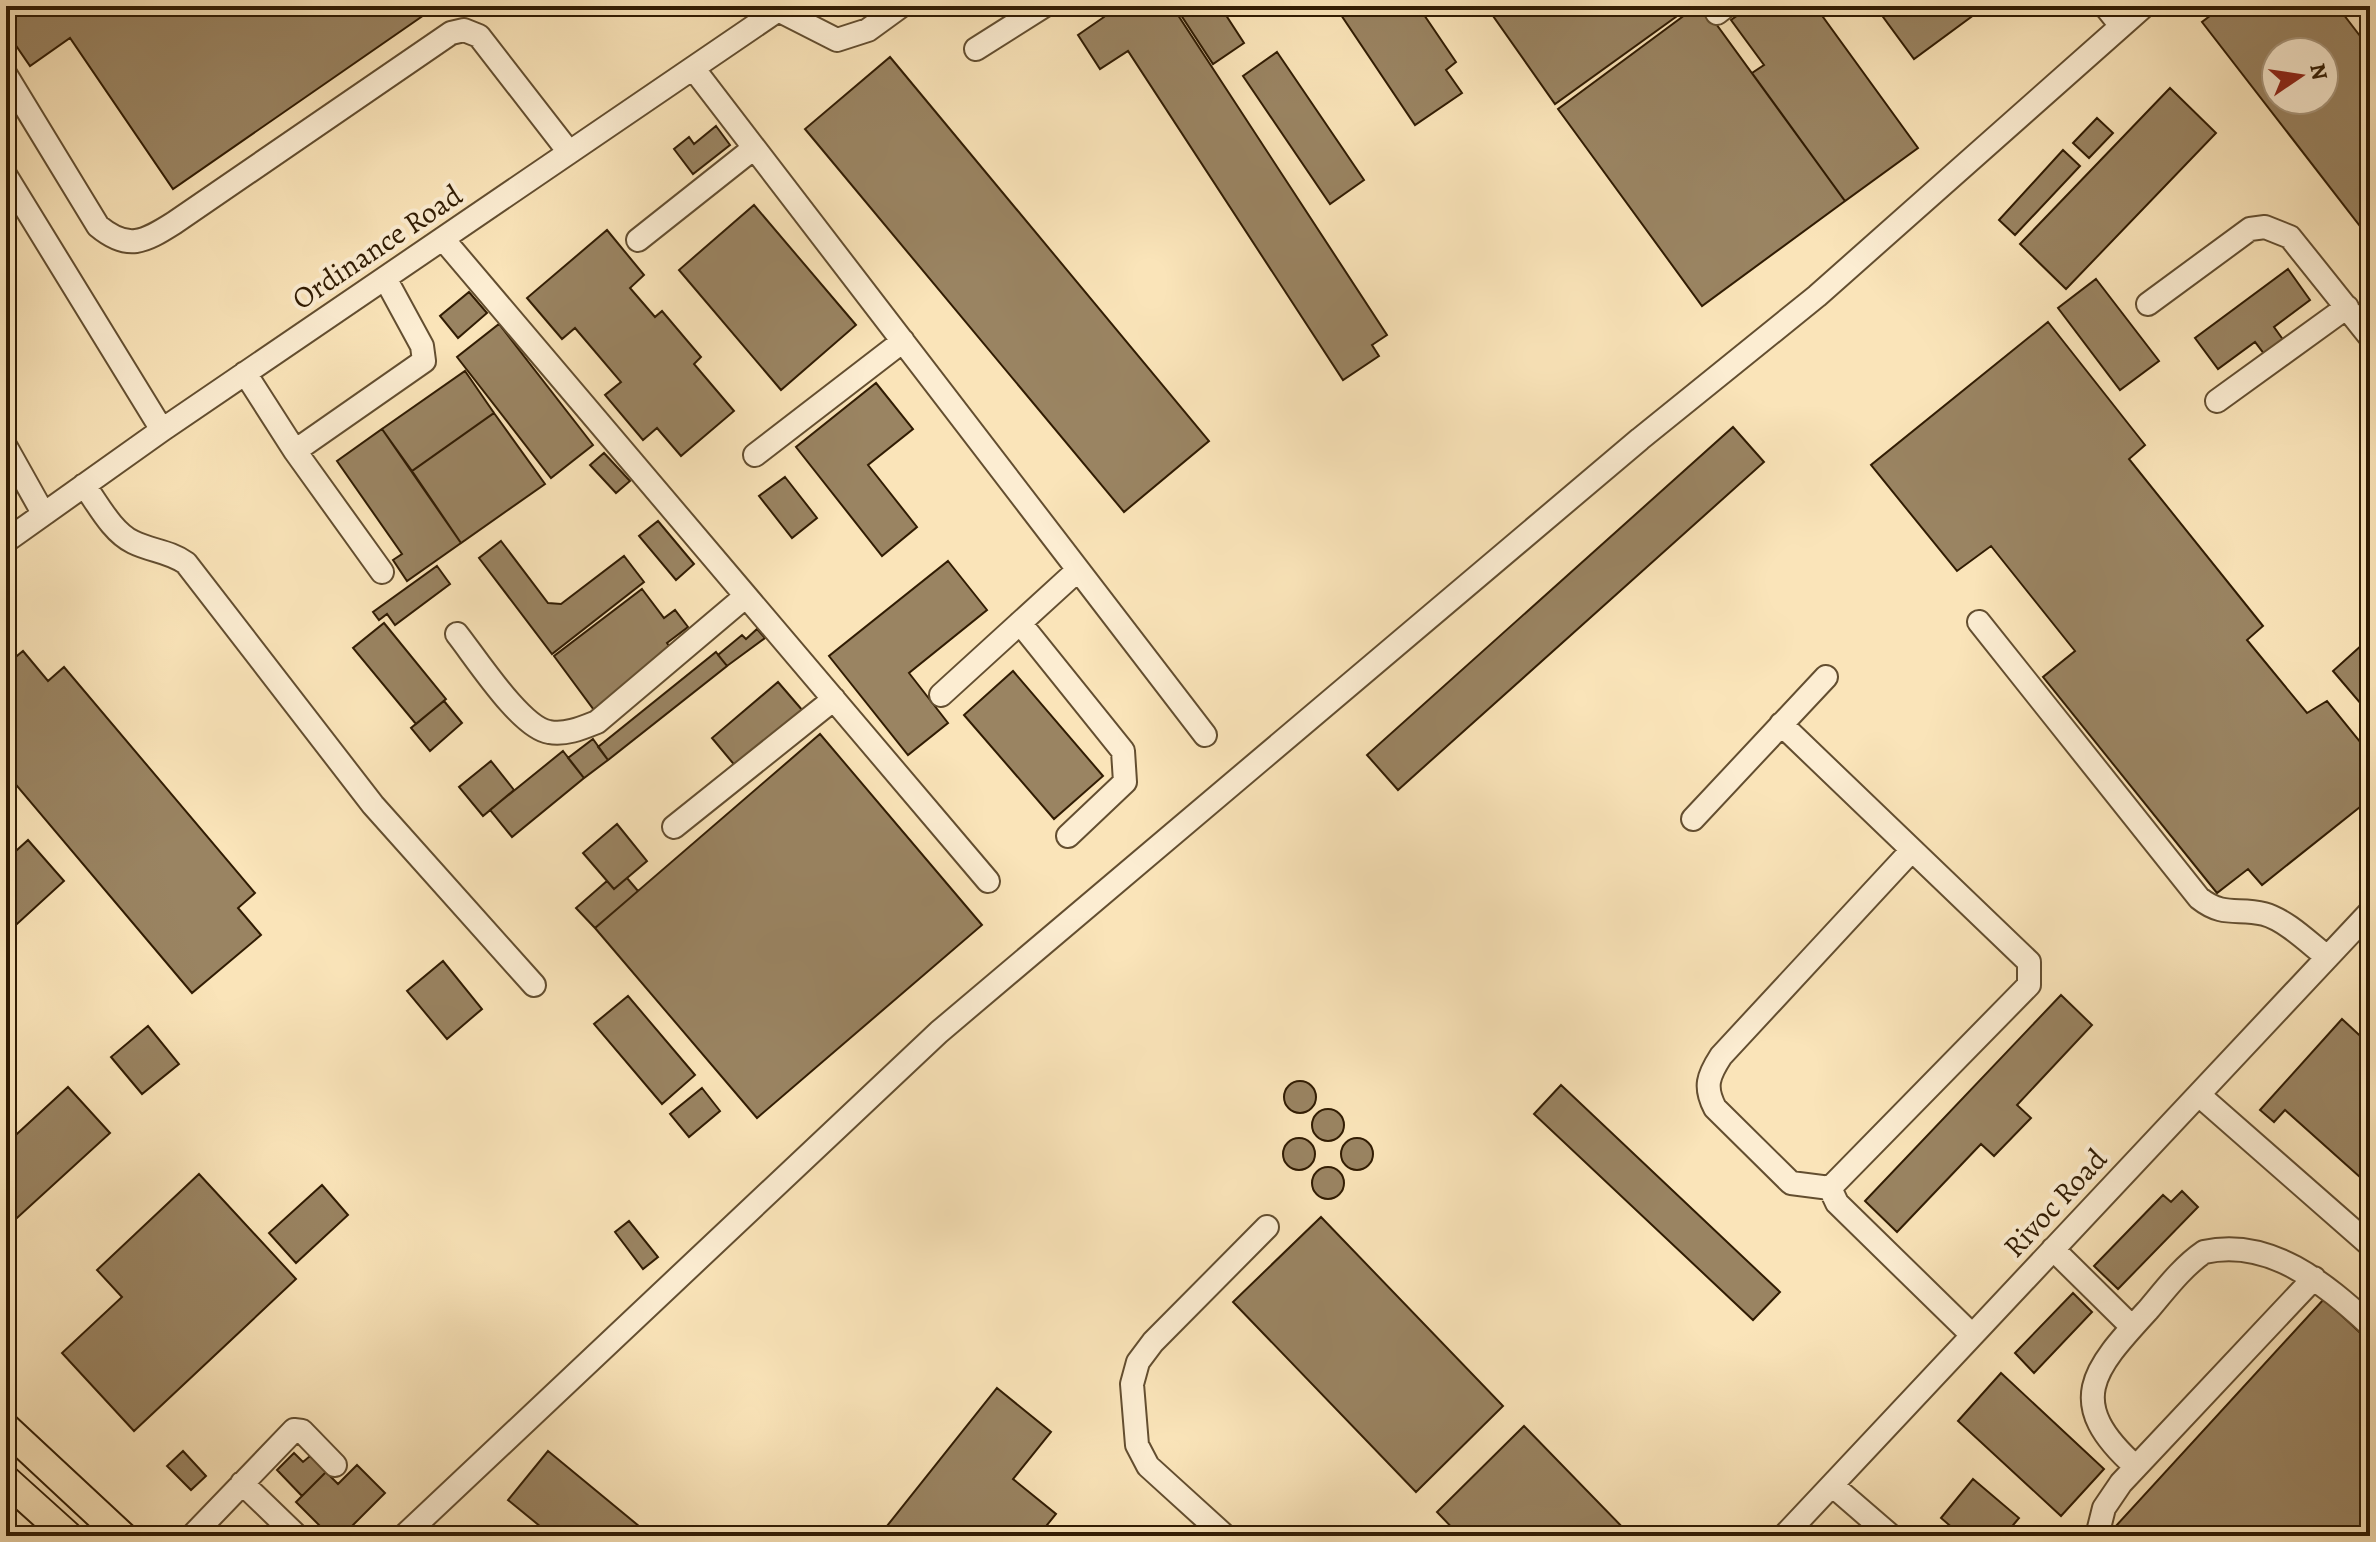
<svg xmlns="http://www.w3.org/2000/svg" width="2376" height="1542" font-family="Alegreya,serif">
<rect width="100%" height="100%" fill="#fae4b9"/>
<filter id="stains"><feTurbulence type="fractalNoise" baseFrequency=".0025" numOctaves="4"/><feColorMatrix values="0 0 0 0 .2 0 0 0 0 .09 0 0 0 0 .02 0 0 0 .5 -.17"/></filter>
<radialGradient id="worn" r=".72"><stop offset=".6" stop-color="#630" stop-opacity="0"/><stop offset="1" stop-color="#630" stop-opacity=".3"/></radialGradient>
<path fill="#9a8462" stroke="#311c03" stroke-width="2" fill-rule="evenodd" d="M6 6H437L173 189 70 38 30 66 6 31Z
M1109 6H1172L1387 335 1372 345 1379 356 1343 380 1128 51 1100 69 1078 35 1104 17 1101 11Z
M1182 6H1220L1244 43 1213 64 1177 9Z
M1335 6H1418L1456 62 1446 70 1462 93 1415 125Z
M1486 6H1691L1555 104Z
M1697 6H1703L1845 201 1702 306 1558 109Z
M1751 6H1815L1918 148 1845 201 1752 73 1764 65 1731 20Z
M1875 6H1986L1914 59Z
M2223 6H2337L2370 49V239L2202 22ZM2276 52H2324V100H2276Z
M1277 52 1364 180 1330 204 1243 76Z
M890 57 1209 441 1124 512 805 129Z
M2170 88 2216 133 2066 289 2020 244Z
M2097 118 2113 133 2089 158 2073 143Z
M716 126 730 145 693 174 674 149 689 137 694 144Z
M2063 150 2080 166 2015 235 1999 220Z
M754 205 856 325 781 390 679 270Z
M607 230 644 275 630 288 655 317 662 311 701 357 694 364 734 411 681 456 657 428 643 440 605 395 621 382 575 328 562 339 527 298Z
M2288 269 2310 300 2274 327 2284 341 2265 355 2255 342 2218 369 2195 338Z
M2096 279 2159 361 2120 390 2058 308Z
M469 292 487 313 458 338 440 316Z
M2048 322 2145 445 2129 459 2263 626 2247 640 2307 713 2327 701 2370 754V799L2262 885 2248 869 2217 893 2043 677 2075 651 1991 546 1957 571 1871 465Z
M499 324 593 445 551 478 457 357Z
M465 371 494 413 412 471 382 429Z
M876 383 913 429 868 465 917 527 882 556 796 447Z
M494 413 545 484 461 543 412 471Z
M1733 427 1764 462 1398 790 1367 755Z
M382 429 461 543 407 581 393 560 402 554 337 461Z
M604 453 630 481 616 493 590 465Z
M785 477 817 518 792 538 759 496Z
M658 521 694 564 676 580 639 536Z
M501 541 548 603 561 604 624 556 644 582 552 654 479 558Z
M948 561 987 610 909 673 948 723 908 755 829 656Z
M437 566 450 584 395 625 387 614 379 620 373 612Z
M642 589 664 618 675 610 688 627 667 643 672 650 594 710 554 656Z
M384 623 446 699 416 724 353 648Z
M757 629 765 638 727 666 718 655 742 635 746 639Z
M2363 644 2370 652 2367 711 2333 671Z
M23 651 48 681 64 667 255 893 238 908 261 935 192 993 6 773V665Z
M716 652 727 666 608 760 598 747Z
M1013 671 1103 776 1054 819 964 715Z
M778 682 803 711 737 768 712 738Z
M444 701 462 723 430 751 411 728Z
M820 734 982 925 757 1118 595 928Z
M593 739 608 760 584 778 568 758Z
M563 751 584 778 512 837 490 810Z
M491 761 514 790 483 816 459 787Z
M617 824 647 861 614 889 583 853Z
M28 840 64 881 6 934V860Z
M627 878 638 891 595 928 576 908 607 881 614 889Z
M443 961 482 1009 447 1039 407 991Z
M2061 995 2092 1025 2017 1105 2031 1118 1994 1156 1981 1144 1897 1232 1865 1201Z
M628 996 695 1075 662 1104 594 1024Z
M2342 1019 2370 1045V1186L2285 1110 2274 1122 2260 1110Z
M148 1026 179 1064 142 1094 111 1057Z
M1284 1097a16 16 0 1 1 32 0a16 16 0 1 1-32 0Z
M1561 1085 1780 1292 1753 1320 1534 1114Z
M68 1087 110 1133 6 1228V1144Z
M702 1088 720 1111 689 1137 670 1114Z
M1312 1125a16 16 0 1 1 32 0a16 16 0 1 1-32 0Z
M1341 1154a16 16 0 1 1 32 0a16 16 0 1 1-32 0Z
M1283 1154a16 16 0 1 1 32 0a16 16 0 1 1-32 0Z
M1312 1183a16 16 0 1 1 32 0a16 16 0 1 1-32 0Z
M199 1174 296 1279 134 1431 62 1353 122 1297 97 1270Z
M322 1185 348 1215 296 1263 269 1233Z
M2182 1191 2198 1207 2118 1289 2094 1266 2163 1195 2171 1202Z
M1321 1217 1503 1406 1416 1492 1233 1302Z
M629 1221 658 1257 643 1269 615 1232Z
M2073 1293 2092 1312 2034 1373 2015 1353Z
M2324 1299 2370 1342V1536H2125L2115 1527Z
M2001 1373 2104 1469 2061 1516 1958 1421Z
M997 1388 1051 1432 1013 1479 1056 1514 1038 1536H879Z
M1524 1426 1631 1536H1460L1437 1512Z
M183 1451 206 1476 191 1490 167 1466Z
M548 1451 651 1536H552L508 1500Z
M294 1453 303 1462 310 1456 326 1472 302 1496 277 1470Z
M357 1465 385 1493 342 1536H330L296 1502 326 1472 338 1484Z
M1973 1479 2019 1518 2004 1536H1962L1941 1518Z"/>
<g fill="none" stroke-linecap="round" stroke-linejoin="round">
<defs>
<path id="minor" d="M2105 6 2121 26
M778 10 837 40 868 30 901 6
M1717 13 1726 6
M976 49 1044 6
M693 68 1205 735
M6 75 98 226C128 251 144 242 174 223L451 33 464 30 479 36 569 152
M6 176 162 430
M443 239 988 881
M638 240 754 148
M2148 304 2250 229 2265 227 2290 237 2370 337
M245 373 295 451 382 572
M2217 401 2347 307
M6 447 43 513
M295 451 424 361 422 346 385 278
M755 455 903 341
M84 485C98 504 112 532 133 542 151 551 169 551 186 563L373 805 534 985
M6 541 162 430 784 6
M1979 622 2199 898C2224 918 2238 907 2264 914 2286 920 2309 943 2327 957
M1020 623 1123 751 1125 782 1068 836
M457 634C476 658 521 728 549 732 566 735 582 728 597 722L746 596
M941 695 1078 570
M1781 724 2029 962V985L1830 1188 1837 1203 1972 1335
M1693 819 1826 677
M674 827 834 699
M2199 1095 2370 1245
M1830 1188 1791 1183 1715 1108C1704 1087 1708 1076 1721 1056L1912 850
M2053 1249 2132 1327
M2136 1467C2063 1402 2093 1370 2148 1310 2165 1290 2182 1267 2204 1252 2270 1237 2325 1284 2370 1325
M242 1483 297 1536
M1832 1485 1891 1536
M192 1536 294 1430 302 1431 335 1465
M404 1536 939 1032 1640 439 1817 296 2144 6
M1225 1536 1148 1466 1137 1445 1132 1384 1138 1362 1153 1342 1267 1227
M1784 1536 2370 912
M2097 1536 2104 1508 2121 1483 2314 1278"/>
<path id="major" d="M6 1428 122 1536
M6 1480 68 1536"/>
</defs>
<use href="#minor" stroke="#634e30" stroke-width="26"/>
<use href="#major" stroke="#311c03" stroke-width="32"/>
<use href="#minor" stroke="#fcedd2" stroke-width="22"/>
<use href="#major" stroke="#fae4b9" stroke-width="28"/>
</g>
<g text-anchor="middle" stroke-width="8" stroke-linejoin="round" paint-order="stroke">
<g font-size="30" fill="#311c03" stroke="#fcedd2">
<text transform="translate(377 247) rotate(-34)" y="10">Ordinance Road</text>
<text transform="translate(2055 1203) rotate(-47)" y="10">Rivoc Road</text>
</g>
</g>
<rect width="2376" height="1542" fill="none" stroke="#fae4b9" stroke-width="32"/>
<rect x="8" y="8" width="2360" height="1526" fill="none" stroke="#311c03" stroke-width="4"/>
<rect x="16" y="16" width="2344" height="1510" fill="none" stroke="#311c03" stroke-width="2"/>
<g transform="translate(2300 76) rotate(77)"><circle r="38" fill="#fcedd2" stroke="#ab997f" stroke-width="2"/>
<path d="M0-6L14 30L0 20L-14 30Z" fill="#8f2418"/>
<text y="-12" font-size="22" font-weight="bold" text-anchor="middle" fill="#311c03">N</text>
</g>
<rect width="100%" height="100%" filter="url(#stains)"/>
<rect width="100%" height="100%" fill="url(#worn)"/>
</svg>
